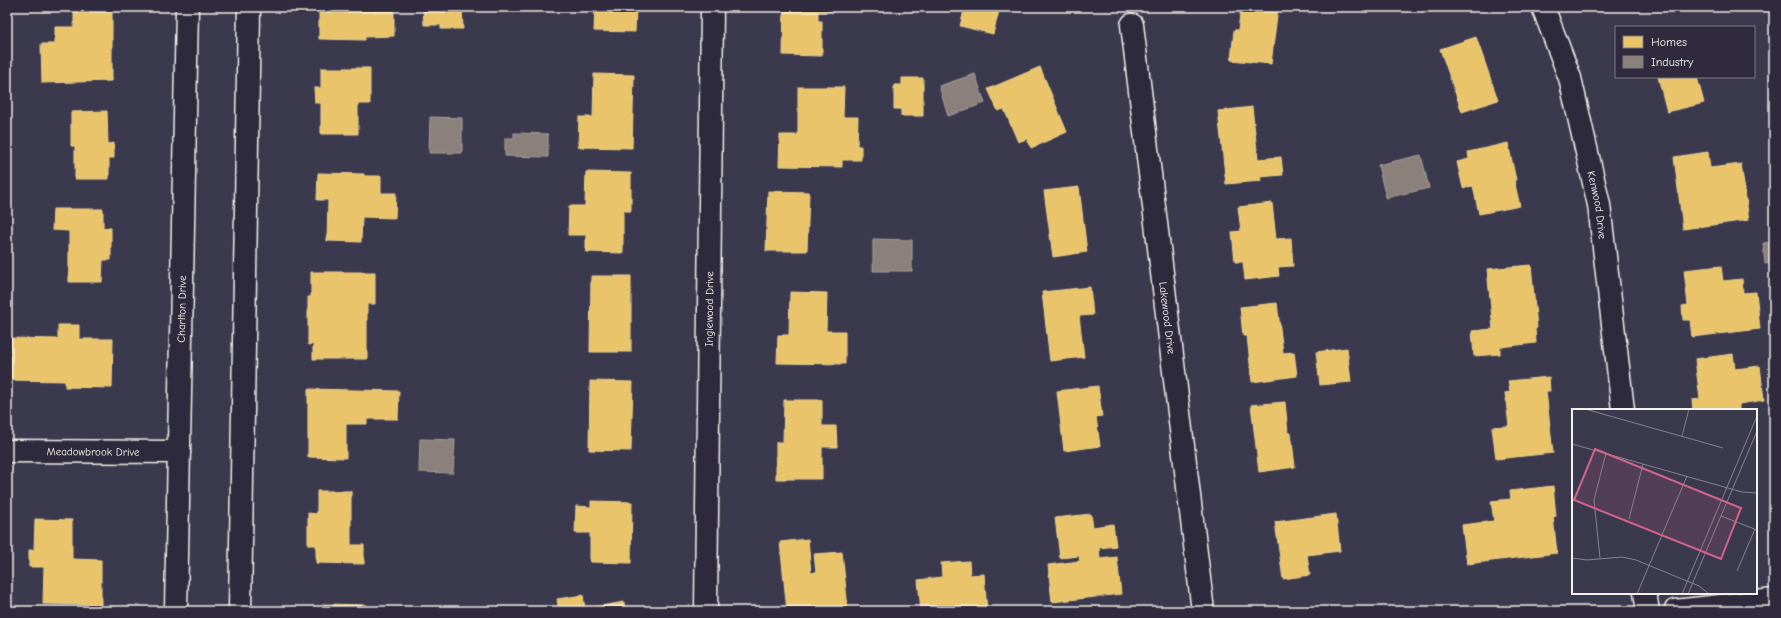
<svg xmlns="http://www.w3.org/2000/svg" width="1781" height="618" font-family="'Comic Neue',sans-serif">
<rect width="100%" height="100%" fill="#3b394e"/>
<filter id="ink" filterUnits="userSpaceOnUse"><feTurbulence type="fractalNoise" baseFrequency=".025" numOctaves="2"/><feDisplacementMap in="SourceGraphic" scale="8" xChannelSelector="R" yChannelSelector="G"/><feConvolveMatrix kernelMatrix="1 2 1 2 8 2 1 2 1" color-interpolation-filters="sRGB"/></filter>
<g filter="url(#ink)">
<path fill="#e9c46a" stroke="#ecd290" d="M332 7H394V36L365 37V40L319 39V12L331 13Z
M423 7H462L463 29H441V25H424Z
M595 7H636L635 32 594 31Z
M784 7H832V11H818V21H822V56L783 55Z
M965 7H1000L993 34 960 26Z
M1241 7H1278L1271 64 1231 60 1234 30H1238Z
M74 12H112V81L42 83 41 44H55V27H74Z
M1476 37 1498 100 1462 112 1440 49Z
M1040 67 1067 132 1031 148 1027 139 1018 142 1004 109 998 111 988 89Z
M321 68H370V104H358V134H321V103H315L314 88H321Z
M594 74 634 75 632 148 578 147 579 117H593Z
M1658 77H1697L1704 103 1667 112Z
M902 78H923V116H901V109H894V85H902Z
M798 87H844L843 117H858L857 146H861V160H842V167L779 166 780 135H798Z
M1252 107 1258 159 1281 157 1283 175 1260 177 1261 181 1226 184 1218 111Z
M107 111 108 144 114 143V158H109V179H75V146H71V112Z
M1508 143 1516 180H1514L1520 206 1479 214 1473 186 1463 188 1457 162 1469 159 1468 152Z
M1708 152 1710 168 1741 164 1749 220 1683 229 1674 157Z
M586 172 631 173V211H623V253L586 252V235H568L569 206H585Z
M318 173 364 174V176H381V193H396L395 218 362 217 361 242 327 241 328 200H317Z
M1079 187 1087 252 1053 257 1044 191Z
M768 191 809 192 807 251H766Z
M1272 203 1276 239 1291 238 1293 266 1278 267 1279 276 1245 280 1243 262H1235L1232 232 1241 231 1238 207Z
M53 209H103V228H111V260H103L102 282H69V231L52 230Z
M1531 265 1537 328 1535 329 1536 343 1500 347V354L1474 356 1472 331 1493 329 1487 269Z
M1721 266 1723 281 1742 279 1743 293 1756 292 1760 329 1692 337 1690 320H1683L1682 306 1688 305 1684 270Z
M311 272H375V304H367V359H313V344L308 345V297H311Z
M591 276H631V352H590Z
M1090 287 1093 315 1079 316 1084 357 1050 361 1042 292Z
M790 292 827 293 826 331H845V364L777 363 778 335H789Z
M1277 303 1283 353 1294 352 1297 376 1252 382 1247 336H1243L1240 307Z
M58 325H79V339H113L112 388 65 387V381L7 380V338L58 339Z
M1347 348 1351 382 1320 385 1316 352Z
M1733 354 1735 369 1760 366 1764 400 1739 404V410H1693L1692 400 1700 399 1695 359Z
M1549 377 1550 391H1546L1553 453 1496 459 1492 427 1509 426 1505 393 1510 392 1508 381Z
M590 381 633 382 631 451 589 450Z
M1098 386 1102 416 1096 417 1100 446 1064 451 1057 391Z
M308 389 399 391 398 419H367V424H346V458L308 457Z
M784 400H822V426H836L837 447H822V479H776V442H783Z
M1285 402 1288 433H1291L1295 467 1259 472 1251 405Z
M1553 486 1556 516 1553 517 1557 553 1467 564 1462 525 1494 521 1491 501 1511 499 1510 491Z
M317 491H351V545H364V564L316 563V545H308V513L317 514Z
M591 501 632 502 631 563 590 562V533H575L576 506 591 507Z
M1091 514 1093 527 1113 524 1116 546 1099 548 1100 559 1117 557 1121 594 1052 602 1048 565 1080 561 1079 556 1060 558 1055 518Z
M1336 514 1340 551 1307 555 1310 575 1283 579 1275 522Z
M35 519 72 520V559L101 560V605L43 604 44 567H29V550H34Z
M808 539 811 573 816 572 814 554 842 552 848 609 829 611H787L780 542Z
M969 561 970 575 984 574 987 611H921L918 580 942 577 941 563Z
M583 595 585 609 624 602 625 611H559L557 599Z
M323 604 367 605 366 611H322Z"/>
<path fill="#8a817c" stroke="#aaa39c" d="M975 74 985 103 948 116 939 86Z
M430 117 462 118V153H429Z
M514 133 548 134V157L505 156V138H514Z
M1421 155 1429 188 1386 198 1378 165Z
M873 239 912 240V271H873Z
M1774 242V263L1765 264 1763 243Z
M420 439 455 440 453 473 419 472Z"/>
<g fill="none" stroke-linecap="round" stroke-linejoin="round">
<defs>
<g id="street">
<path id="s1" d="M1543 7 1570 78 1599 205 1623 410"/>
<path id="s2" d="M1132 25 1203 611"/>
<path id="s3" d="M7 451 179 452"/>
<path d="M1645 593 1648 611"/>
<path id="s4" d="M176 611 187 7"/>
<path d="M240 611 249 7"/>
<path id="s5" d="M706 611 712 7"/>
<path d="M1675 611 1774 600"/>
</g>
</defs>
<use href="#street" stroke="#f4f1e8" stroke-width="25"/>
<use href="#street" stroke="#2f2a3d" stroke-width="22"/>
</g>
</g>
<g text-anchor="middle" stroke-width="4" stroke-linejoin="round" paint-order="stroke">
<g font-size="11" fill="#f4f1e8" stroke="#2f2a3d">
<text dy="4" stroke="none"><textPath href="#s1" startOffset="206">Kenwood Drive</textPath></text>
<text dy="4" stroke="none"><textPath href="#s4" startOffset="302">Charlton Drive</textPath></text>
<text dy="4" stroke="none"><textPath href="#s5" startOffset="302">Inglewood Drive</textPath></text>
<text dy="4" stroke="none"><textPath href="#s2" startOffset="295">Lakewood Drive</textPath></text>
<text dy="4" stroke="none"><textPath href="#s3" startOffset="86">Meadowbrook Drive</textPath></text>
</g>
</g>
<g transform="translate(1572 409)">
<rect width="185" height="185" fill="#3b394e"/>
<path fill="none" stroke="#85838c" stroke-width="1" d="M13 0 151 39M110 27 117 0M0 35 170 83 185 84M149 107 185 121M57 110 71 55M0 149 15 151 50 148 64 151 127 177 137 185M28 149 22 91 34 44M165 162 183 120M65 185 115 67M110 185 185 7M116 185 185 22"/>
<path fill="#d4648c" fill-opacity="0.15" stroke="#d4648c" stroke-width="2" d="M23 40 169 99 149 150 2 91Z"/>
<rect width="185" height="185" fill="none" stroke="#f4f1e8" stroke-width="2"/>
</g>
<rect width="1781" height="618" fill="none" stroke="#2f2a3d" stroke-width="24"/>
<rect x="12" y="12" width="1757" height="594" fill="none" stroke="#f4f1e8" stroke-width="1.5" filter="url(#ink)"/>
<rect x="1615" y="26" width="140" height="52" fill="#2f2a3d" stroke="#7e7a81"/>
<rect x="1623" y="36" width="20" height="12" fill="#e9c46a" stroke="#7e7a81"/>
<text x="1651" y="46" font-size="12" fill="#f4f1e8">Homes</text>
<rect x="1623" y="56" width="20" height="12" fill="#8a817c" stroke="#7e7a81"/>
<text x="1651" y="66" font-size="12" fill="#f4f1e8">Industry</text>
</svg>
